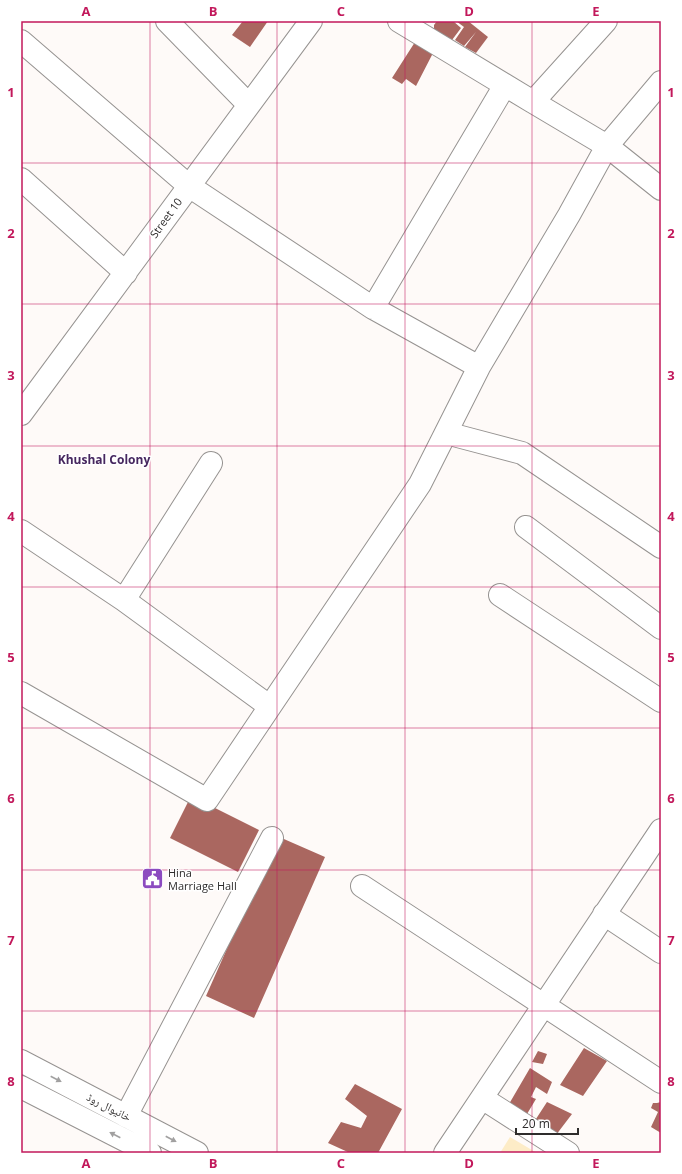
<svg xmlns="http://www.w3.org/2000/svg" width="682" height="1174" font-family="'Open Sans','Noto Naskh Arabic',sans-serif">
<rect width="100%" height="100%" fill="#fefaf8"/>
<path fill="#fdecc7" d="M510 1137 537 1153H500Z"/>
<path fill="#aa6760" d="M243 21H268L250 47 232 35Z
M437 21H453L461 28 452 40 434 30V25Z
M456 21H468L488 37 476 53 465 47 476 32 464 46 455 40 464 27Z
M415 42 433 53 416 86 406 79 402 84 392 78Z
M191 796 259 830 238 872 170 838Z
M277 836 325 857 254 1018 206 996Z
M584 1048 607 1061 583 1096 560 1085Z
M538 1051 547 1054 543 1064 532 1062Z
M530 1068 552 1082 547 1094 536 1087 531 1097 536 1099 527 1114 509 1104Z
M355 1084 402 1109 378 1153H350L328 1143 341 1122 361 1128 367 1116 345 1099Z
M547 1102 572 1114 556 1135 534 1122Z
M661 1102V1133L651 1127 658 1112 651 1108 653 1103H657Z"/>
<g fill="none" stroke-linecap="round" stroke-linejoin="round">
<defs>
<path id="minor" d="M167 21 249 105
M399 21 533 102
M606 21 533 102 607 146 661 189
M21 41 189 186 373 308 505 85
M21 179 126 273
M373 308 479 367
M21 414 311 21
M446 433 522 453 661 547
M526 527 661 628
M21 531 124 600 269 706
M500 595 661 701
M124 600 211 463
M21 693 207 800 420 484 479 367 569 215 607 146 661 82
M362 886 661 1082
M604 914 661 952
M482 1098 568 1153
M126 1116 272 838
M445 1153 661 830"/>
<path id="primary" d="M21 1061 197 1153
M21 1087 150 1153"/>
</defs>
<use href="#minor" stroke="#969391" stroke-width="24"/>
<use href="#primary" stroke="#969391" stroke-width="24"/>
<use href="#minor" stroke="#fff" stroke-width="22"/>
<use href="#primary" stroke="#fff" stroke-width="22"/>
</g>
<defs><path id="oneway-solid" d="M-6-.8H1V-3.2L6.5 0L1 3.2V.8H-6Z"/></defs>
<g fill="#a1a0a0">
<use href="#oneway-solid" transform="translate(56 1079) rotate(27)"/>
<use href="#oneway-solid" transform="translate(115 1135) rotate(-153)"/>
<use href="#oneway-solid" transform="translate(171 1139) rotate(28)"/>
</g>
<path fill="none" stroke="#c2185b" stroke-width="1" stroke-opacity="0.55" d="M150 21V1153M277 21V1153M405 21V1153M532 21V1153M21 163H661M21 304H661M21 446H661M21 587H661M21 728H661M21 870H661M21 1011H661"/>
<defs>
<symbol id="civic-square" viewBox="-11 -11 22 22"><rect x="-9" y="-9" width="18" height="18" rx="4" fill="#8c4bc0" stroke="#fff"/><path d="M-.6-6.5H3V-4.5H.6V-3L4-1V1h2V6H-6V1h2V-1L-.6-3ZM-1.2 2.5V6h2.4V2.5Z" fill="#fff"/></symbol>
</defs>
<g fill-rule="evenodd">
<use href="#civic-square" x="140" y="866" width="25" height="25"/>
</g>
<g text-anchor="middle" stroke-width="3" stroke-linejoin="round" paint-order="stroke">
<g font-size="11" fill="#2e2c2c" stroke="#fff">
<text transform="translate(166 218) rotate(-54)" y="4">Street 10</text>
<text transform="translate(109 1107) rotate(27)" y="4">خانیوال روڈ</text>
</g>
<g font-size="11" fill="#2e2c2c" stroke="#fff" text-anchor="start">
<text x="168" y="877">Hina<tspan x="168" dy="13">Marriage Hall</tspan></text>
</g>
<g font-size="12" font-weight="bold" fill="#46275f" stroke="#fff">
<text x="104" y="464">Khushal Colony</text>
</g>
</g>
<rect width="682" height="1174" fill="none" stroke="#ffffff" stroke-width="44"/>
<path d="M516 1128v6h62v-6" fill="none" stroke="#2e2c2c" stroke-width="2"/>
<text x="522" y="1128" font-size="12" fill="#2e2c2c" stroke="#ffffff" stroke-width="3" paint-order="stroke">20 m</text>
<rect x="22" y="22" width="638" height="1130" fill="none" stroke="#c2185b" stroke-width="1.5"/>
<g font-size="13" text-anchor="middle" font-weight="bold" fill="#c2185b">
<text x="86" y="16">A</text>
<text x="213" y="16">B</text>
<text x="341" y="16">C</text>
<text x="469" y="16">D</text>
<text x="596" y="16">E</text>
<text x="11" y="97">1</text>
<text x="671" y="97">1</text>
<text x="11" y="238">2</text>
<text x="671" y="238">2</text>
<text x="11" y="380">3</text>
<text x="671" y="380">3</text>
<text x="11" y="521">4</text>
<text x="671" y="521">4</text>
<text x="11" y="662">5</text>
<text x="671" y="662">5</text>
<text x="11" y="803">6</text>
<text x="671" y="803">6</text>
<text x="11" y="945">7</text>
<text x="671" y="945">7</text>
<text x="11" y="1086">8</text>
<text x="671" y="1086">8</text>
<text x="86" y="1168">A</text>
<text x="213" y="1168">B</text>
<text x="341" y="1168">C</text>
<text x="469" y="1168">D</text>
<text x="596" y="1168">E</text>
</g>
</svg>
